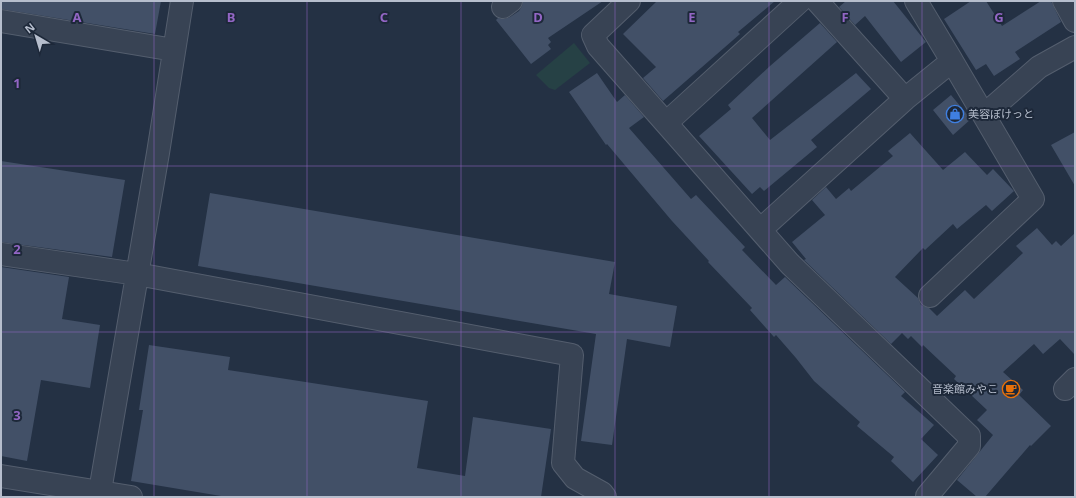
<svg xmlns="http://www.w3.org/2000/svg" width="1076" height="498" font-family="'Noto Sans','Noto Sans JP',sans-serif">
<rect width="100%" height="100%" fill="#243144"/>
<path fill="#264145" d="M574 43 590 63 555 90 549 88 536 75Z"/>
<path fill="#425067" d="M1 1H161L155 34 1 9Z
M523 1H603L548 38 551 42 548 45 551 49 531 64 496 20 498 18 505 19 510 17 519 11 522 6Z
M657 1H775L738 32 740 34 663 101 643 78 656 67 623 34Z
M846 1H893L926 42 901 62 865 16 855 25 839 7Z
M971 1H986L1002 26 1041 1H1051L1061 22 1015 52 1020 59 994 76 986 64 976 70 944 19Z
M820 23 837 42 752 118 770 140 856 73 871 89 811 140 817 147 764 191 760 187 752 194 699 136 731 109 728 105 770 66Z
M597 73 617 102 625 95 644 117 629 128 691 199 696 195 745 247 742 250 776 285 785 277 905 392 901 396 934 425 921 439 938 455 913 482 891 461 894 457 857 426 860 422 814 381 796 358 776 335 774 337 750 310 752 308 708 262 709 261 672 221 607 144 606 145 569 92Z
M951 95 971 119 953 135 933 110Z
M1075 132V186L1051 145Z
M910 133 943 170 965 152 987 175 993 169 1014 191 992 211 986 205 957 229 953 224 925 250 923 248 895 277 918 298 921 305 929 308 937 316 965 290 974 299 1023 253 1016 246 1037 228 1052 245 1056 241 1061 246 1075 233V355L1060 339 1043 354 1034 344 1003 372 1023 390 1019 395 1051 426 1031 446 1030 445 985 497H977L957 480 993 435 977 420 987 410 954 379 956 376 923 345 922 347 911 336 908 339 902 333 891 344 804 260 806 259 792 242 825 215 812 200 826 187 836 199 849 188 851 191 893 156 888 151Z
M1 161 125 180 112 257 1 242Z
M210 193 615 262 609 294 677 306 670 347 627 339 612 445 581 441 596 334 198 266Z
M1 267 69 277 62 319 100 325 90 388 41 380 27 461 1 456Z
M149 345 230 357 228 370 428 401 417 468 465 476 473 417 551 429 541 497H227L131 481 143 410H139Z"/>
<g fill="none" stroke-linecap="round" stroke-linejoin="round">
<defs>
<path id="minor" d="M629 1 593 35 598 46 790 264 969 436V446L927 496
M817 1 905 99 952 61 916 1
M1064 1 1075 21
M503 7 511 1
M1 21 174 50
M984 115 1039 67 1075 47
M666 123 800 1
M760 230 905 99
M1 254 137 274 572 355 563 463 575 478 602 493 605 497
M930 296 1033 199 952 61
M1065 389 1075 379
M1 476 131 497
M99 497 158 153 182 1"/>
</defs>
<use href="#minor" stroke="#545e6e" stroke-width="24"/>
<use href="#minor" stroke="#384354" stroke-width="22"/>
</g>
<path fill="none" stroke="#9366c5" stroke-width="1" stroke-opacity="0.55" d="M154 1V497M307 1V497M461 1V497M615 1V497M769 1V497M922 1V497M1 166H1075M1 332H1075"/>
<defs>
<symbol id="shop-ring" viewBox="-11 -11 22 22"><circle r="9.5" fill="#1d2839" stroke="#3f7fe0" stroke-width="1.5"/><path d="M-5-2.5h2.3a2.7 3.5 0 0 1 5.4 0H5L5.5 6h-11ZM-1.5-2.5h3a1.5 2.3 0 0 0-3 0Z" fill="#3f7fe0"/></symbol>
<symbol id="cafe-ring" viewBox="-11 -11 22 22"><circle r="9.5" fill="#1d2839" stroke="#e8710a" stroke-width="1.5"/><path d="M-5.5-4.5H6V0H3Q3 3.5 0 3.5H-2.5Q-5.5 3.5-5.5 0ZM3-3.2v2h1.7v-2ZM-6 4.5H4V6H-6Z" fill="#e8710a"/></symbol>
</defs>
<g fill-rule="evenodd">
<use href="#shop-ring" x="945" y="104" width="20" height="20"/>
<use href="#cafe-ring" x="1001" y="379" width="20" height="20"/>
</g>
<g text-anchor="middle" stroke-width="4" stroke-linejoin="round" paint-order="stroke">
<g font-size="11" fill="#b6becd" stroke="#1d2839" text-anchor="start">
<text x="968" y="118">美容ぽけっと</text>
<text x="998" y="393" text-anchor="end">音楽館みやこ</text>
</g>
</g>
<g font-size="13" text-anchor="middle" font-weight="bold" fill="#9366c5" stroke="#1d2839" stroke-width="4" stroke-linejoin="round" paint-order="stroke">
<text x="77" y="22">A</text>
<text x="231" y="22">B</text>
<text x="384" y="22">C</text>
<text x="538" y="22">D</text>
<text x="692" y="22">E</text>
<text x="845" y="22">F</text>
<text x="999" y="22">G</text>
<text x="17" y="88">1</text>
<text x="17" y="254">2</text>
<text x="17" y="420">3</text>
</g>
<rect width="1076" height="498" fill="none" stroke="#b6becd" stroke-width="4"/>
<g transform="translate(36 36) rotate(322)" stroke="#1d2839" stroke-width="3" paint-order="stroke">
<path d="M0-3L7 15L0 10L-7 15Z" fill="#b6becd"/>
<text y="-6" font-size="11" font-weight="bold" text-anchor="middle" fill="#b6becd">N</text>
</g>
</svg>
